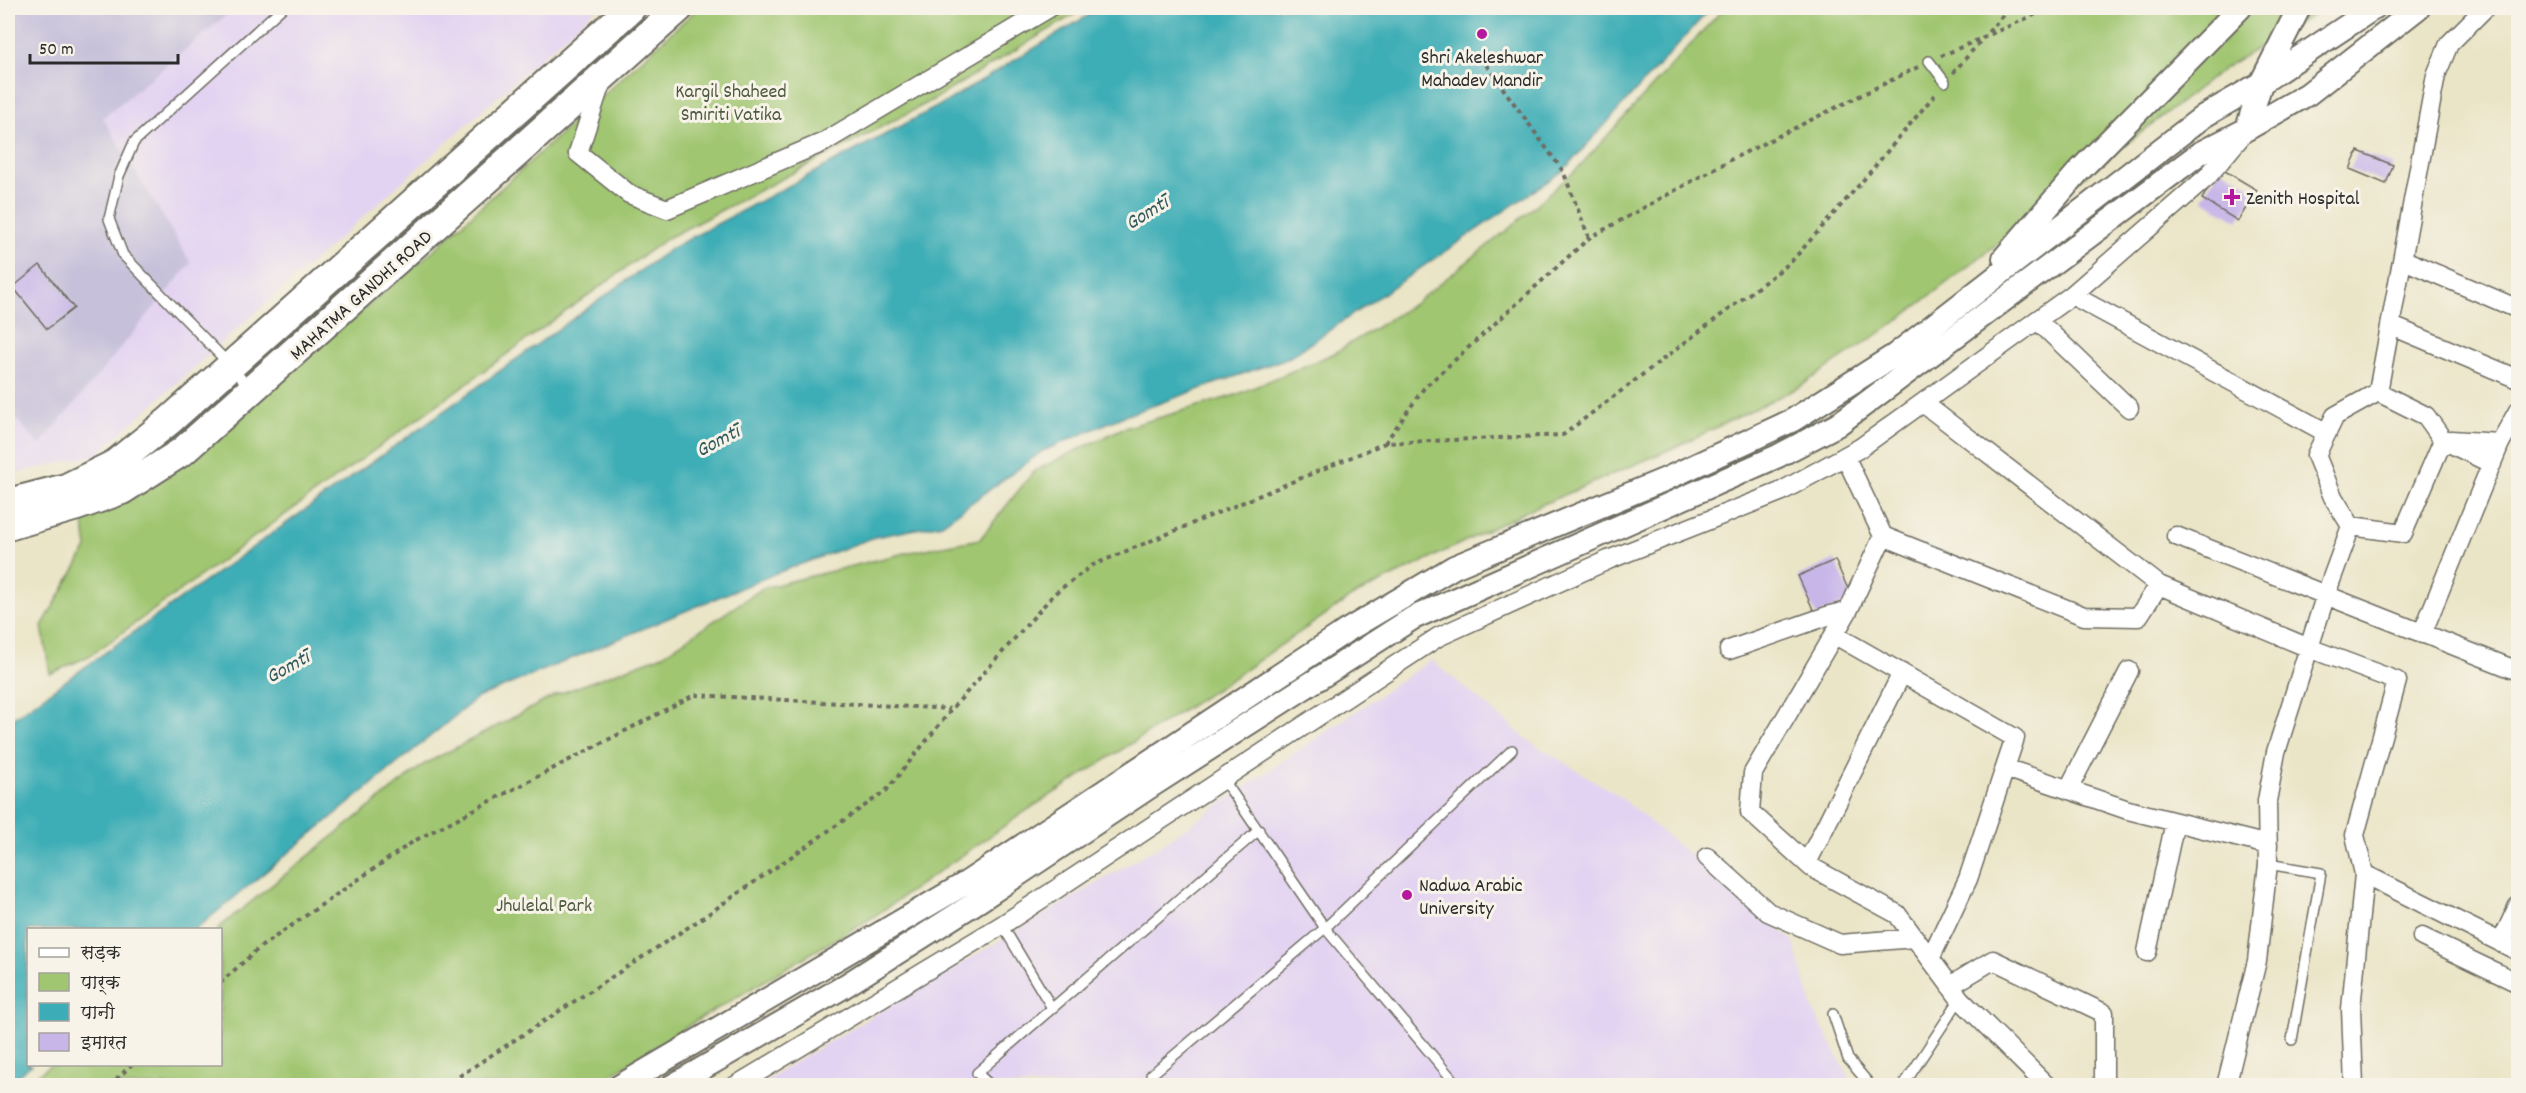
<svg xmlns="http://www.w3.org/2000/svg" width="2526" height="1093" font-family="Dekko,'Playpen Sans Deva',sans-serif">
<rect width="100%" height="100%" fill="#f7f3e8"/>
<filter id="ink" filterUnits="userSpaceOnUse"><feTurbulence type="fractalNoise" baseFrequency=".0167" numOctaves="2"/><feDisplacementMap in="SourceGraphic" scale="12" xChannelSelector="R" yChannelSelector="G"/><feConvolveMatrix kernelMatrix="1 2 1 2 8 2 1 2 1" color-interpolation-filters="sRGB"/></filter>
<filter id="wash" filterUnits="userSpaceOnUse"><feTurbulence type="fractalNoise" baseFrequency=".008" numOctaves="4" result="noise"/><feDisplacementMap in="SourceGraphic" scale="24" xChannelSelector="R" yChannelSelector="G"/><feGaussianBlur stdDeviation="1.35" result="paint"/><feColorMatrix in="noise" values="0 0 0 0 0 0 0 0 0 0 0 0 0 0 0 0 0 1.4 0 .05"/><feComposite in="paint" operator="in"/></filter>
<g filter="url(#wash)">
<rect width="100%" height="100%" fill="#ebe5c8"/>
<path fill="#e3d3f2" d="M8 8H597L96 455 8 475Z
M1431 660 1529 741 1619 796 1793 941 1814 1012 1853 1085 760 1086 780 1071 1156 848Z"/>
<path fill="#c6c0da" d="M8 8H235L103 118 191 263 40 445 8 410Z"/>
<path fill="#a0c671" stroke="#66784e" stroke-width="1.5" d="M698 8H1085L931 101 666 239 91 655 50 674 42 626 87 548 83 518 286 375 426 257Z
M1724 8H2325L2226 67 1896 322 1799 387 1678 446 1527 511 1353 596 1224 684 1029 809 873 917 691 1024 595 1085 24 1086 50 1065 220 1064V930L217 929 423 765 556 695 663 655 763 588 905 553 980 539 1034 471 1121 429 1236 395 1335 353 1414 304 1511 227 1578 168Z"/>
<path fill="#3cadb6" stroke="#346c70" stroke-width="1.5" d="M1100 8H1711L1563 171 1290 357 1124 416 1043 451 942 524 875 537 774 574 477 698 196 929 28 930V1064L31 1065 8 1084V722L672 248 946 102Z"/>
<g id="blocks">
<path fill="#c8b6e9" d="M2358 151 2393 165 2386 184 2350 169Z
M2220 168 2257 190 2238 221 2202 199Z
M40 265 74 308 47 329 13 287Z
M1835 560 1853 600 1816 616 1798 576Z"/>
</g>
</g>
<g filter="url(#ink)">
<use href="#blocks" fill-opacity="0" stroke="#6e6c62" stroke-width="1.5"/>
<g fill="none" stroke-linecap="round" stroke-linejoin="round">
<defs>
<path id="service" d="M1929 61 1945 82
M249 388 231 366 123 255 109 219 119 176 134 142 282 8
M1223 779 1325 928 1458 1086
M2268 864 2321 873 2292 1040
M1002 925 1052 1008
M1833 1014 1848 1059 1871 1086
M1151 1075 1325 928 1512 750
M991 1086 977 1073 1259 830
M1903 1086 1960 999"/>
<path id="minor" d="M602 80 578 153 629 194 667 209 824 142 1049 8
M2404 260 2518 309
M2072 295 2327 433
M2037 320 2129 408
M2392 326 2518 379
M2378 392 2426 416 2443 440 2492 464
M1923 403 2159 585
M2451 440 2500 443
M1845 456 1883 536 1848 611 1753 773 1750 812 1811 867 1897 914 1960 999 2047 1086
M2351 526 2403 533 2443 440
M1883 536 2084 616 2138 617 2159 585 2309 648 2397 681 2355 835 2364 874 2351 1009 2354 1086
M2176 536 2518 671
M2422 634 2500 443 2518 411
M1835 635 2015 738 1968 879 1930 959
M1729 650 1830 615 1848 611
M2005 768 2128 810 2268 845
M2068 790 2129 671
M1707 857 1768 912 1840 944 1915 938
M1807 863 1902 673
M2364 874 2518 951
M2422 937 2518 983
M2501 943 2518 906
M2147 952 2175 822
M1950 986 1993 960 2104 1013V1086
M735 1086 1002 925 1438 637 1608 560 1780 492 1860 448 2072 295 2207 177 2244 133
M2226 1086 2257 961 2268 864 2267 801 2276 752 2326 594 2351 526 2333 497 2316 455 2335 416 2378 392 2436 75 2449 44 2485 8"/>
<path id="tertiary" d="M2247 129 2261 83 2299 8
M2004 258 2078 172 2240 8
M620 1086 966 883 1346 631 1454 567 1666 479 1793 420 1895 355 2204 116 2261 83 2374 8
M672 1086 840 989 980 900 1151 786 1413 618 1778 456 1837 425 2200 153 2247 129 2308 94 2418 8"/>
<path id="primary" d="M8 503 66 488 115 464 169 421 631 8
M8 526 77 506 122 490 183 451 679 8"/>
</defs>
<use href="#service" stroke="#6e6c62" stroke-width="12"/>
<use href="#minor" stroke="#6e6c62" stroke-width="21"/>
<use href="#tertiary" stroke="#6e6c62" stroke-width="26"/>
<use href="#primary" stroke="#6e6c62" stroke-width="32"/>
<path stroke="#6e6c62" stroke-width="4" stroke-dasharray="4.5 4.5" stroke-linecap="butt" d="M1941 56 2050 8
M1481 58 1563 171 1589 238
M1953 73 2009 8
M1385 443 1424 388 1589 238 1732 159 1918 67
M220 983 259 948 414 841 694 695 950 709
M110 1086 132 1064
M444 1086 701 919 886 791 951 710 1055 593 1093 565 1385 443 1563 435 1791 262 1860 184 1937 92"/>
<use href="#service" stroke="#fff" stroke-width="9"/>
<use href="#minor" stroke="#fff" stroke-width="18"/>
<use href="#tertiary" stroke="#fff" stroke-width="22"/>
<use href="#primary" stroke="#fff" stroke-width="28"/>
</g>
</g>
<g fill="#b5179e" stroke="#f7f3e8" stroke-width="2">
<circle cx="1482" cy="34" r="6"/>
<path d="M2229 188h6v6h6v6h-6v6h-6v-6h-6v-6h6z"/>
<circle cx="1407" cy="895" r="6"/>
</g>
<g text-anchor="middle" stroke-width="6" stroke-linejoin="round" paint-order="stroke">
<g font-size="20" fill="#2b2b2b" stroke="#f7f3e8" text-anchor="start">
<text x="1482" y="63" text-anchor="middle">Shri Akeleshwar<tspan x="1482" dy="23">Mahadev Mandir</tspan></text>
<text x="2246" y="204">Zenith Hospital</text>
<text x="1419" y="891">Nadwa Arabic<tspan x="1419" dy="23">University</tspan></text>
</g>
<g font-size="20" fill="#4e5a40" stroke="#f7f3e8">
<text x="731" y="97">Kargil Shaheed<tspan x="731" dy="23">Smiriti Vatika</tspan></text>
<text x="544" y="911">Jhulelal Park</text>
</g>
<g font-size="20" fill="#2b2b2b" stroke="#f7f3e8">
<text transform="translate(360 294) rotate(-42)" y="7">MAHATMA GANDHI ROAD</text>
</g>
<g font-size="21" font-style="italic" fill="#31585c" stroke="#f7f3e8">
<text transform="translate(1146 212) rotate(-32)" y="7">Gomtī</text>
<text transform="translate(717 440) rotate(-28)" y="7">Gomtī</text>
<text transform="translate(287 666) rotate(-29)" y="7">Gomtī</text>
</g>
</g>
<rect width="2526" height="1093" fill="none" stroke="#f7f3e8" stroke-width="30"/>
<rect x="27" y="928" width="195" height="138" fill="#f7f3e8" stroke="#a5a39c" stroke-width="1.5"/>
<rect x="39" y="948" width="30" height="9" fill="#ffffff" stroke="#a5a39c" stroke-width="1.5"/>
<text x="81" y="958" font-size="18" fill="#2b2b2b">सड़क</text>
<rect x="39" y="973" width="30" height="18" fill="#a0c671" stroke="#a5a39c" stroke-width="1.5"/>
<text x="81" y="988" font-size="18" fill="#2b2b2b">पार्क</text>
<rect x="39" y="1003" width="30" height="18" fill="#3cadb6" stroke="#a5a39c" stroke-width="1.5"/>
<text x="81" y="1018" font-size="18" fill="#2b2b2b">पानी</text>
<rect x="39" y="1033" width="30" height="18" fill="#c8b6e9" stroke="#a5a39c" stroke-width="1.5"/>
<text x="81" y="1048" font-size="18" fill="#2b2b2b">इमारत</text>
<path d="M30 54v9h148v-9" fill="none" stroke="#2b2b2b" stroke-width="3"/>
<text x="39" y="54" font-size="18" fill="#2b2b2b" stroke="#f7f3e8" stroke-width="4.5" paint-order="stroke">50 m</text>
</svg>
